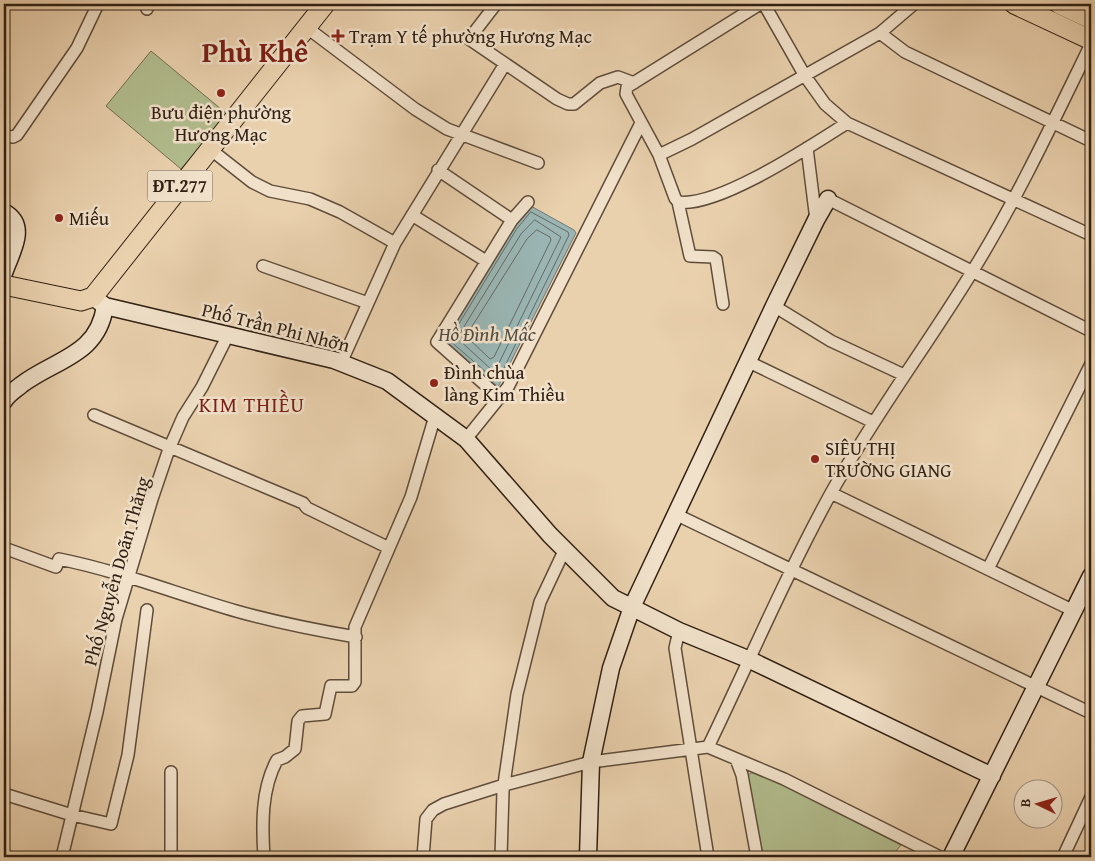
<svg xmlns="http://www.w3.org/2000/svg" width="1095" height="861" font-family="'Gentium Book Plus',serif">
<rect width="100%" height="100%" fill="#ead1ae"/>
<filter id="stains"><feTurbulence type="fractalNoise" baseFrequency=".004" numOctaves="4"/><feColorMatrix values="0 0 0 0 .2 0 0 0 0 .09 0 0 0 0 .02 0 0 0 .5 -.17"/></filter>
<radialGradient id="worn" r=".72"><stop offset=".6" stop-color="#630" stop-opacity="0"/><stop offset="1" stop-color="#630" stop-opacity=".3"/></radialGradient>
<path fill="#b2bd8e" stroke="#726e50" d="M151 51 227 114 181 169 106 106Z
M757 772 901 845 891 857H761L747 776 751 773Z"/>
<path fill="#9ab5b3" stroke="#707973" d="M529 205 574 230 576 233 498 387 444 344 443 339 513 226 519 222Z"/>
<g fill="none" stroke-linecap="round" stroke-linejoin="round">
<path stroke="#666a63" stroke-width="1" d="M531 212 568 232 569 235 503 370 495 380 449 340 516 230Z
M535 220 561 237 497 367 493 371 457 338 521 234Z
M537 230 550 237 551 240 494 357 490 359 466 336 527 239Z"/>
<defs>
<path id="street" d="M496 4 469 39 557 99 568 104H574L600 83 618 77 634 83
M760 4 627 87 626 94 659 155 675 198 678 202C718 208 812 145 847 123
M764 4 805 76 825 104 847 123 1091 235
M147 9 149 4
M306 27 415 109 447 129 538 163
M880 33 905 52 1091 141
M4 136 13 137 17 135 77 48 98 4
M807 148 816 220
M210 149 252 182 270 191 310 199 340 212 395 243
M659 155 692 139 880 33 914 4
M438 170 512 220
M828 199 1091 331
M678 202 690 256 713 257 716 259 723 304
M412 215 486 261
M263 266 368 303
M774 306 831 341 904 375
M749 362 873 422
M341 363 395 243 505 64
M500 398 437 342 512 220 528 202
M94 415 303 503 307 508 389 548
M466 439 508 387 641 123
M831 493 1074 611
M675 514 1091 713
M4 548 56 567 59 559C119 571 177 594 236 611 275 622 315 630 356 637
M988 569 1091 364
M679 631 675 648 708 857
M708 747C749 662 786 575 831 493 874 416 926 347 972 272 1017 199 1054 120 1091 44
M736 759 742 775 757 857
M171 772V857
M4 794 72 815 111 824 128 755 147 610
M62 857 97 712 116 619 152 499 169 449 183 417 202 387 228 335
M264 857C262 826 261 789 277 760L285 757 295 749 298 721 302 716 325 714 331 686H352L355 682V627L411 497 435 416
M423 857 426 819 433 810 444 804 504 785 591 762 708 747 784 779 940 857
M501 857 503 791 517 694 540 602 564 551
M1063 857 1091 797"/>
<path id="secondary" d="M4 212C29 226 11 252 4 273
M93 297 105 306 334 360 387 381 466 439 550 535 613 598 679 631 750 660 992 776
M4 401C8 394 15 390 21 385 55 359 98 356 105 306
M588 857 591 762 611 668 632 607 774 306 816 220 828 199
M951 857 1091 576"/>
<path id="primary" d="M1014 4 1091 40
M1059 4 1091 19
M4 285 81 301 93 297 325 4"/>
</defs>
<use href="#street" stroke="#5f4c3a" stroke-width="14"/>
<use href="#secondary" stroke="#312013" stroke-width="19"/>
<use href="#primary" stroke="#312013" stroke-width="21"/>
<use href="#street" stroke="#f1e1ca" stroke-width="11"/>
<use href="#secondary" stroke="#f1e1ca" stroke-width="16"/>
<use href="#primary" stroke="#ead1ae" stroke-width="19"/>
</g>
<g fill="#8f2418" stroke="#f1e1ca" stroke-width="2">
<path d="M335.5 28.5h5v5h5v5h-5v5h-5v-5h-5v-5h5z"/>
<circle cx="221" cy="93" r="5"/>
<circle cx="59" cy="218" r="5"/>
<circle cx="434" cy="383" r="5"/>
<circle cx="815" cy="459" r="5"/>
</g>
<g text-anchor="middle" stroke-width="5" stroke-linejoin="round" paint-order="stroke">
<rect fill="#f1e1ca" stroke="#6b5a4a" stroke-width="1" x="147.5" y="170.5" width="65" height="31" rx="4"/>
<g font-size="18" font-weight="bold" fill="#312013">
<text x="180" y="192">ĐT.277</text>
</g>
<g font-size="19" fill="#312013" stroke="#f1e1ca" text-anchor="start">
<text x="349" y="43">Trạm Y tế phường Hương Mạc</text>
<text x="221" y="119" text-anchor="middle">Bưu điện phường<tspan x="221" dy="22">Hương Mạc</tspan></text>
<text x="69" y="225">Miếu</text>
<text x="444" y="379">Đình chùa<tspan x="444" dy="22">làng Kim Thiều</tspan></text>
<text x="825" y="455">SIÊU THỊ<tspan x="825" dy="22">TRƯỜNG GIANG</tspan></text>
</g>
<g font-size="19" fill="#312013" stroke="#f1e1ca">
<text transform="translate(276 327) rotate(14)" y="7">Phố Trần Phi Nhỡn</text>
<text transform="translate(116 571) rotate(-74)" y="7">Phố Nguyễn Doãn Thăng</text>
</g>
<g font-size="20" font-style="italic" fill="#504d43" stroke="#f1e1ca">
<text x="487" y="341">Hồ Đình Mấc</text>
</g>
<g font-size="21" letter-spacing="1" fill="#7a1f14" stroke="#f1e1ca">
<text x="252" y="412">KIM THIỀU</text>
</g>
<g font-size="29" font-weight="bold" fill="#7a1f14" stroke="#f1e1ca">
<text x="255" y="62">Phù Khê</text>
</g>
</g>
<rect width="1095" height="861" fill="none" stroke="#ead1ae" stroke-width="20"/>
<rect x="5" y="5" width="1085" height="851" fill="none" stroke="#312013" stroke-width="2.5"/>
<rect x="10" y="10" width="1075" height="841" fill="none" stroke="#312013"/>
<g transform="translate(1038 804) rotate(275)"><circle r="24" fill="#f1e1ca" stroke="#a49481"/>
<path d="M0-4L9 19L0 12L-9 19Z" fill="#8f2418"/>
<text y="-8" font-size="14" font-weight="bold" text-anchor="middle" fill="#312013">B</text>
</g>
<rect width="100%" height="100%" filter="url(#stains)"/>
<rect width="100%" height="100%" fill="url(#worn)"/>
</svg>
